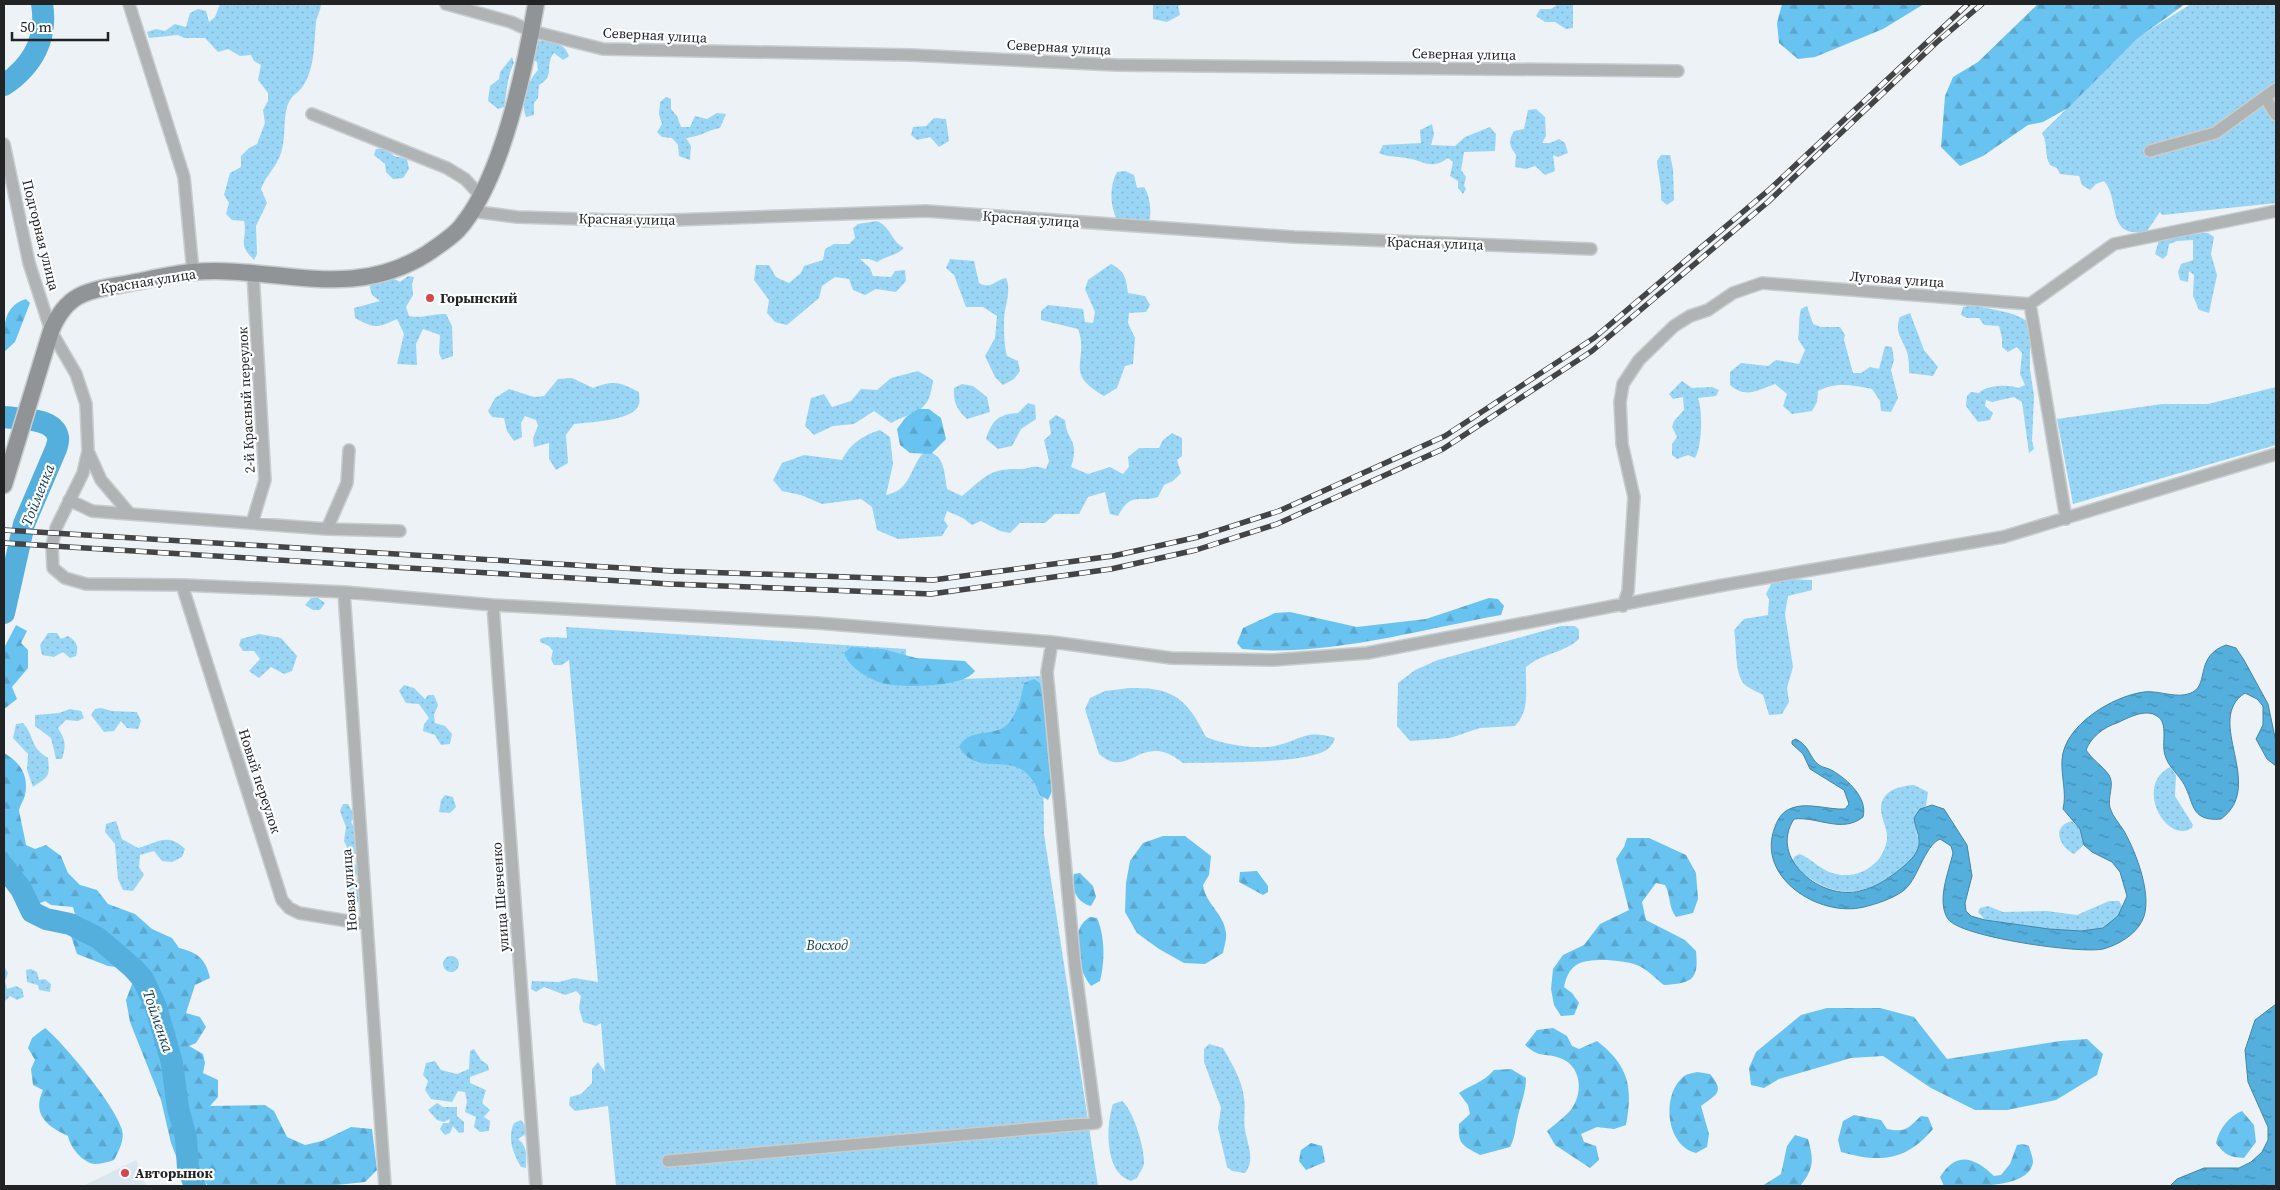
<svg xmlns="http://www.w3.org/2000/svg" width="2280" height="1190" font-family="'Source Serif 4',serif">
<defs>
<pattern id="grass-dots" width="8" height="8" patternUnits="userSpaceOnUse" patternTransform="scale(1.25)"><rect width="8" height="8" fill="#99d6f6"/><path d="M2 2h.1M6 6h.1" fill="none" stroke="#84b7d3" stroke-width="1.8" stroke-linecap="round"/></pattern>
<pattern id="forest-firs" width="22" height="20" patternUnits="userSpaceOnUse" patternTransform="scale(1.25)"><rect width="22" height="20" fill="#68c3f1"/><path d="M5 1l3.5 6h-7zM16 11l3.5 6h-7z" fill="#5aa7ce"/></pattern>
<pattern id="water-ripples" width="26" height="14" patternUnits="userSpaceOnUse" patternTransform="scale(1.25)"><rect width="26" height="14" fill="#54afdd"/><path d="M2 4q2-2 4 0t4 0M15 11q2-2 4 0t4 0" fill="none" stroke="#458eb3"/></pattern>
</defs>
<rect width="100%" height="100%" fill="#ecf2f5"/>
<path fill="#dae7ef" d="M136 1160 146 1186H83Z"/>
<path fill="url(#grass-dots)" d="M220 4H321C321 10 317 16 316 22 314 43 315 68 303 86 297 95 292 93 287 107 283 121 286 138 281 153 276 168 266 175 261 189L267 203 256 226 257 254 254 260C236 242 248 241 244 221L232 220 226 214 229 203 224 195 230 173 241 167V156L249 148 257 144 265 123 263 110 268 101V93L258 80 261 65 254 61 251 55 240 56 228 49 218 52 205 38H184L178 35 149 38 147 32 156 29 165 31 175 24 186 27 190 13 198 9 206 11 209 22 215 17Z
M1153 4H1183L1178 6 1180 15 1167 22 1153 19Z
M1558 4H1573V28L1566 29 1555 22H1545L1536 16 1540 9H1551Z
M2191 4H2276V203L2162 215 2160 212 2147 231C2105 240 2121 200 2104 181L2096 184 2090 190 2082 185 2079 176 2060 174 2057 168 2050 165C2044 154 2048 144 2042 133L2140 36Z
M545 39C555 43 565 44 569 56L563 60 554 53C544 65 556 76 539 85L538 98 534 103V115L526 117C520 102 527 82 538 70L537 62 532 59 536 42Z
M512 57 514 63C507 76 507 93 504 107L498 109 488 101 490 86 499 79 500 72Z
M666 97 671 99V109L677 116 681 127H690L695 116 707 119 717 113 726 114 720 128C708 130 699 137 686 138L691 146 690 160 679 156 678 145 672 138 662 137 657 132 662 124 659 114 660 102Z
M1536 109 1545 117 1546 136 1542 143H1550L1559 139 1565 143 1568 153 1558 157 1553 155 1555 171 1545 175 1535 166 1526 169 1515 167 1516 155C1509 146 1508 141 1514 131L1524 129 1528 110Z
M934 118 946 119 949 141 939 147 930 137 917 140 911 135 913 127 926 126Z
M1432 124 1434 134 1431 145 1455 146 1465 137 1490 127 1496 134 1495 151 1464 152 1461 170 1466 177 1464 185 1466 189 1463 194 1458 188V181L1450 176 1453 162 1448 158C1430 171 1423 160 1406 158 1396 156 1389 158 1379 153L1383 145 1421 143 1420 130Z
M386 148 394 156 407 159 409 169 403 178 393 179 386 172 385 164 374 155 376 149Z
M1661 155H1670L1673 169 1674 200 1667 205 1661 200C1662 186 1658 175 1657 161Z
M1125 171 1134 175 1137 188 1144 187C1150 196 1152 212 1149 222L1117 220C1110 206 1109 187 1117 172Z
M877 221C891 227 891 241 904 248 896 256 886 256 877 262L869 259H860L870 268 873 276 891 277 895 271 905 270 906 281 896 292 876 289 865 295 853 290 849 279 835 277 822 286 819 298 787 325 775 322 767 313 769 300 754 280 756 265H769L776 277 789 283 801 273 804 266 823 260 825 249 834 244H849L855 238 853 228 858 224Z
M2202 233H2208L2214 237 2211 254 2217 275 2209 313 2199 310 2193 296 2194 275 2189 271 2188 282 2180 280 2178 272 2181 264 2193 260V240L2177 241 2169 244 2167 255 2163 259 2155 254 2159 240Z
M950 259 974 261 979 283C991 290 995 280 1006 278 1012 291 1004 307 1004 321 1004 332 1004 345 1007 356L1018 361 1020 371 1014 379 1003 385 995 377 985 356 995 338 997 316 983 307H966L954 275 946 268Z
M1111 264C1125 271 1126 278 1128 293L1145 296 1150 305 1146 312 1129 313 1128 323 1135 338 1133 364 1125 366 1117 388 1104 396C1062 372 1090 361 1078 329L1041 320V311L1048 305 1083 309 1085 322 1093 323 1095 312 1085 289 1088 280Z
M408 276 414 277 412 284 413 295 406 307 409 316C423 319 432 313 446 314L452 326 453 356 442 360 439 353 440 335 423 329 416 344 417 365 397 364 404 334 397 319C377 328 375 329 355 318L354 308 380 301 372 295 369 284C379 279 389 275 400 282Z
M1975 305C1993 311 2011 310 2027 321L2030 337V369L2034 396 2032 441 2034 449 2029 453 2022 402 2014 397 1992 402 1986 400 1985 406 1993 413 1990 420 1978 422 1966 406 1967 396 1971 392 1979 393C1986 385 2009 384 2018 388L2025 385 2020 374 2022 353 2017 347 2008 352 2002 347V338L1999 326 1984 325 1979 318H1967L1961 315 1963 307Z
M1807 306 1813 324 1821 327H1840L1845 335 1844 340 1853 373H1861L1870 367 1879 369 1885 346 1892 347 1894 360 1891 370 1898 398 1891 412 1881 411 1880 401 1872 389C1852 385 1836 382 1818 391L1817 402 1812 411 1792 414 1783 406 1787 394 1775 384C1758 390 1746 399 1730 385V372L1741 363 1768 366 1776 360 1799 364 1805 350 1798 339C1800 329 1798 319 1801 309Z
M1910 313 1924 350 1938 367 1933 376 1909 373C1909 366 1909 358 1907 352 1902 338 1894 332 1900 317Z
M918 371 933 380C929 414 918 409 891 423L874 411 854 424 833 426 814 435 805 426 811 398 824 394 832 407 851 401 861 389 877 390 891 378Z
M572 378 593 388C614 380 619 382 639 392 639 395 640 400 639 404 635 421 589 422 574 424L566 435 568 463 556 470 549 459V443L534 447 533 438 538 426 536 420 525 416 521 423 522 437 514 441 507 431 504 418 492 417 488 411 495 398 509 389 534 397 544 396 558 379Z
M1682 381 1692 388 1712 387 1719 390 1716 396 1698 398C1703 411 1702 447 1695 458L1688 455 1677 459 1672 455V444L1677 437 1672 427 1674 421 1684 410 1683 397 1673 399 1669 394Z
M962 384 973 386 987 397 990 412 967 419C957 410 953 402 954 388Z
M2276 387V445L2073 504 2057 419 2162 404H2208Z
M1028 403 1035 405 1036 419 1021 429 1012 446 998 449 986 439C992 420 999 414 1018 413Z
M1056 415 1065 420C1067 443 1080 439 1071 467L1088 474 1110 467 1123 474 1129 467 1128 457 1139 448H1159L1163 440 1172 433 1182 438V456L1177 460 1181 473 1173 481 1164 485 1158 497C1139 503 1131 491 1118 516L1110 514 1105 492 1088 497 1079 514H1055L1045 523H1020L1010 533 1000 531 981 521 972 525 963 518 947 511 944 520 948 526 942 536 898 539 877 530 872 507 861 499 822 504 801 495 782 491 773 480 782 463 804 455 842 460C851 443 862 436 880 430L890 437 893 464 886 495C912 490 909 467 925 451 945 454 944 471 947 489L962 496C984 478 989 468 1019 469 1032 469 1031 464 1046 469L1049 461 1044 440 1051 434 1049 421Z
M1786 579 1812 580V590L1788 596 1785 614 1793 667 1787 688 1789 702 1782 714 1769 715 1763 695C1758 692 1750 689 1745 685 1734 674 1737 645 1734 630L1744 619 1768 615 1769 599 1766 594 1772 582Z
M311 598H318L325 603 320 610H313L305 605Z
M1561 626H1575L1579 630V639C1563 654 1544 652 1526 667 1525 688 1531 709 1515 726L1480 728 1450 738 1410 741 1397 726 1398 683 1415 670 1438 660Z
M566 627 906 649V681L1042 676 1044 834 1098 1186H616L608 1106 575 1111 569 1105 570 1097 581 1094 592 1083V1069L598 1062 605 1072 601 1023 596 1026 583 1022 579 1008 581 996 576 991 565 995 544 987 536 992 531 989 532 981 559 982 574 978 598 982 569 660 562 665H554L551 659 553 651 549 646 540 642V639C547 636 559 638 567 638Z
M48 633H57L61 639 68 636C77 642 79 646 76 656L70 658 63 652 54 657 42 655 40 645Z
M259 634 281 638 297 656 292 671 284 674 271 667 259 678 249 671 260 659 254 651H243L239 645 241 639Z
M404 685 414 688 425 699 428 695H434L438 705 434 715 435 723 445 726 452 734 450 744 441 745 435 735 423 731 424 724 429 718 419 704 406 703 399 691Z
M1130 688C1174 687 1187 699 1206 737 1223 744 1256 750 1275 746 1302 740 1305 729 1335 738 1334 741 1332 745 1329 748 1311 765 1211 762 1183 763 1175 757 1168 752 1158 751 1134 749 1123 775 1099 754L1085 709 1090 698 1105 691Z
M101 708 112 711 137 712 141 721 138 729 127 728 121 721 114 731 104 732 91 715 95 709Z
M70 709 81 711 84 718 78 721 66 720 58 728C66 741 66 745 62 759H56L51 738 35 726V715L59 713Z
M23 723C36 738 28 745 48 758 50 777 49 776 33 787L27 770 28 754 13 738 16 724Z
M2170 767 2176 775 2175 796 2193 825 2192 828C2167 845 2133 786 2170 767Z
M1914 785 1928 792 1926 806 1920 809C1918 815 1916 822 1916 828 1916 837 1921 842 1917 851 1913 859 1906 865 1899 870 1872 892 1845 900 1814 881 1804 875 1798 871 1792 861L1795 856 1800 854C1811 859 1818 867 1829 872 1855 882 1883 867 1887 839 1888 829 1881 819 1881 809 1881 790 1900 786 1914 785Z
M445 795 453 797 456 807 450 813 439 812 441 800Z
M343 804H348L355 816 351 822 356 831 357 854 351 856 344 841 346 827 340 811Z
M116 821 122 839 138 848C158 843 167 832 185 849L182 857 172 862 162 861 154 851 140 855 139 867 144 875 133 891 123 890 118 879 115 844 105 832 106 824Z
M2072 821 2080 829 2084 845 2074 854C2059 847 2051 826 2072 821Z
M349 863 357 865 359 873 355 877 362 894 358 902 351 903 346 896 348 885 343 867Z
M2109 901H2119L2123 908C2119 916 2110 926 2101 928 2068 937 2019 926 1985 920L1978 912 1980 908 1988 906 2003 912 2047 911 2077 915Z
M443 964a8 8 0 1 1 16 0a8 8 0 1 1-16 0Z
M4 966 8 973 5 981 7 989 16 986 22 989 24 997 17 1000 10 996 4 1002Z
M31 969 37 972 39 980 45 979 51 984 50 992 39 990 38 985 27 982 26 970Z
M1209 1044 1223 1048C1232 1064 1242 1080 1244 1098 1246 1108 1243 1119 1245 1129 1247 1144 1256 1160 1245 1173L1232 1171 1227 1167 1218 1128 1221 1108 1204 1062V1049Z
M474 1049 481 1060 488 1065 489 1070 470 1077V1083L486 1090 482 1103 490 1110 484 1117 490 1121 489 1131 480 1132 474 1127 476 1117 465 1112 467 1101 465 1092 458 1091 452 1102 431 1099 425 1090 428 1081 423 1075 426 1063 435 1061 441 1070 457 1074 469 1069 470 1051Z
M1122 1101C1133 1109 1145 1149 1144 1164 1143 1168 1139 1174 1137 1178L1131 1181C1104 1173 1106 1125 1113 1104Z
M437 1103 443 1107H457V1116L464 1122V1132L459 1133 453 1126 450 1133 445 1135 440 1129 443 1123H449L450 1119 444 1122 437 1120 428 1110Z
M521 1120 526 1127V1134L518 1139C528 1147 526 1155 526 1168L521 1167C513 1153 507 1138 514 1123Z"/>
<path fill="url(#forest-firs)" d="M1782 4H1924L1883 29 1815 57 1798 59 1779 43 1777 23Z
M2038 4H2185L2138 38 2068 108 2043 122 2028 125 1983 156 1960 166 1941 147 1945 96 1953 77 1978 62Z
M26 299 30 303 15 342 4 352C4 330 1 307 26 299Z
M918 409H929L941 418 946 439 931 454 910 453 900 445 897 429 906 417Z
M1489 598 1498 599 1504 606 1501 615C1418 630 1327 657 1242 649L1237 643 1243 628 1275 613 1290 612 1357 627 1426 619Z
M16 625 27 631 21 643 28 650V668L12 687 17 699 4 709V648Z
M851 647 883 649 916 658 965 661 975 671C965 687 905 688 886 684 871 681 848 667 844 653Z
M1034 679 1040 683 1047 720 1048 756 1053 789 1048 800 1040 795C1020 741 981 783 959 747 969 727 994 738 1008 724 1018 712 1021 698 1024 683Z
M4 753C20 762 29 775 25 795 24 800 20 805 19 810 19 812 25 838 26 845L35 849 46 845 61 856 68 873 80 885 97 890 108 904 135 914 152 929 172 938 179 948C197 952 206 959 210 978L195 985 186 1013 200 1017 206 1027 196 1043 189 1046 203 1054 205 1063 203 1073 218 1080V1097L210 1106 265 1105 274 1111 287 1137 305 1145 322 1141 351 1127 372 1129 377 1170 365 1182 327 1186H208L193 1164 178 1161 171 1143 161 1100 130 1022 126 1000 134 979 132 973 126 968 108 966 77 954 68 927 76 918 73 907 51 905 45 901 38 904 26 897 20 884 4 866Z
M1163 836H1185L1211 856 1209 875 1203 885C1206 905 1224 913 1226 933 1227 939 1224 947 1223 953L1205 964 1184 963 1159 949 1137 933 1125 912 1126 883 1130 861 1143 843Z
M1627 838H1649L1686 855 1696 873 1698 899 1693 913 1676 917C1668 906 1671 896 1665 885L1656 883 1642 902 1646 920 1685 940 1696 951C1699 980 1692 983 1664 985 1656 979 1648 970 1639 966 1627 960 1590 957 1578 964 1569 969 1566 978 1564 987L1572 993 1579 1003 1574 1015 1561 1016 1554 1005 1551 989 1553 969 1563 955 1584 945 1600 924 1629 910 1616 859 1624 847Z
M1257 871 1268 886V892L1263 895 1239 882 1240 872Z
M1080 873 1093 886 1096 897 1091 906C1079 903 1076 895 1071 885L1074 874Z
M1090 917 1097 918C1105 936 1105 962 1100 981L1091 986C1077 969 1068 929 1090 917Z
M1827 1008H1880L1914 1017 1947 1059 2060 1041 2087 1039 2103 1054 2097 1075 2056 1100 2007 1110H1975L1931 1088 1883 1056 1851 1058 1779 1079 1764 1088 1751 1085 1749 1068 1756 1052 1801 1015Z
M45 1028C64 1043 117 1108 122 1130 125 1140 118 1152 114 1160 108 1162 101 1164 94 1164 82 1162 70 1147 68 1136 46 1126 32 1114 43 1090L33 1085 31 1069 35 1060 28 1048 32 1038Z
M1553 1028 1567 1036 1572 1046 1579 1049 1597 1041C1629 1066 1633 1087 1626 1125L1614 1129 1597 1127 1581 1134 1584 1142 1596 1146 1599 1160 1590 1168 1555 1145 1547 1131C1554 1125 1562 1119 1568 1113 1584 1097 1583 1066 1560 1058 1543 1052 1541 1059 1525 1045L1537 1030Z
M1511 1069 1526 1078C1526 1092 1521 1103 1518 1116 1515 1127 1516 1136 1510 1147L1480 1155C1462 1145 1458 1145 1459 1124L1470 1114 1468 1105 1459 1093C1472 1084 1483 1083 1494 1070Z
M1697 1072 1710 1074C1725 1092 1717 1094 1701 1106L1709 1134 1707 1147 1696 1153C1666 1146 1661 1096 1683 1077 1686 1074 1693 1073 1697 1072Z
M2242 1111 2254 1125 2256 1142 2244 1158C2229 1157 2225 1155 2216 1143 2219 1129 2229 1116 2242 1111Z
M1854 1115 1881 1120 1887 1129C1906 1133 1908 1128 1921 1116L1928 1117 1933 1129C1906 1161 1880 1163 1841 1152L1838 1140 1843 1121Z
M1795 1135 1808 1139C1814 1160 1814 1169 1800 1186H1762L1781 1174 1787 1146Z
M1311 1143 1322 1146 1325 1162 1306 1170 1299 1161 1301 1150Z
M2023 1144 2029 1146C2030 1151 2033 1157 2033 1162 2030 1190 1966 1186 1944 1186L1940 1177C1957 1150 1975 1158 1994 1176L2001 1175 2010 1164 2017 1145Z"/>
<path fill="url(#water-ripples)" stroke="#4585a6" d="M2226 645 2236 648 2244 660 2268 704 2276 742V766L2267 759 2256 739 2263 725V706L2257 699 2245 693C2203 720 2267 785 2221 819 2188 822 2195 800 2182 781 2176 772 2168 766 2165 755 2161 744 2169 723 2157 716 2145 708 2128 718 2117 723 2104 727 2091 737 2086 750 2092 760 2103 766 2109 775 2115 785 2107 797 2110 808 2113 817 2119 823 2124 831 2136 852 2154 898 2142 921 2135 935 2118 945 2103 949 2080 954 1960 937 1948 919 1936 901 1949 871 1953 853L1951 846 1940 839C1924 846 1918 880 1903 891 1892 899 1876 904 1864 907 1819 918 1755 877 1775 827 1778 818 1783 811 1792 808 1807 802 1829 810 1845 809L1849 804 1844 790 1810 769 1803 754 1792 744V741L1796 739C1811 747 1809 758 1819 765 1823 768 1829 768 1833 771 1848 780 1868 798 1863 817 1842 834 1817 816 1794 819 1768 859 1822 901 1860 891 1877 887 1891 877 1904 866 1911 860 1920 851 1919 841 1919 834 1915 826 1914 818L1920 809 1932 805 1944 809 1967 845 1972 876 1965 903 1966 911 1971 916 1985 920 2049 929 2081 931 2103 928 2118 916 2127 896 2120 872 2112 862 2092 852 2084 845 2080 829 2063 809C2067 793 2061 777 2062 760 2064 725 2113 696 2144 692 2160 690 2178 700 2193 692 2209 683 2195 656 2226 645Z
M2276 1004V1186H2170L2177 1179 2204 1168H2239L2251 1162 2262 1152 2268 1140V1127L2248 1082 2245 1050 2255 1020Z"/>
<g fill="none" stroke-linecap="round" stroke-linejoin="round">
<path stroke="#54afdd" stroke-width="22" d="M4 85C32 66 48 39 42 4
M4 417C19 419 54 417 58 437 59 440 57 446 56 449L24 524 4 613
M4 867 21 889 32 912 46 919 70 924 98 938 133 968 143 979 156 1007 172 1063 178 1108 186 1138 188 1168 195 1186"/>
<defs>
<path id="street" d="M129 4 184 177 193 272
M446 4 511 22 531 31 603 49 911 55 1116 65 1678 71
M2265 97 2276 115
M312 114 447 168 465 179 480 195
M4 144 29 263 51 331 76 374 86 404 88 451 83 473 56 528 52 546 53 568 65 578 86 584 182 585 344 592 493 605 817 623 1052 642 1171 658 1273 660 1367 653 1718 586 2003 537 2276 454
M2150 151 2215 133 2276 89
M471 211 517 217 645 221 926 211 1294 237 1591 249
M2030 304 2066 519
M88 451 101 480 130 514 327 529 400 531
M69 500 92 511 130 514
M252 523 265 480 253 273
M327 529 347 483 349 450
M182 585 282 900 289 908 299 913 366 924
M344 592 385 1186
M493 605 536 1186
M1623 606 1628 591 1634 497 1622 444 1620 402 1623 384 1639 360 1674 326 1690 316 1708 310 1733 293 1762 283 2030 304 2114 244 2276 211
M668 1161 1096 1123 1075 966 1047 672 1052 642"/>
<path id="secondary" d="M4 485 51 331C67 292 88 291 125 284 147 280 170 274 192 272 276 265 350 303 428 253 438 246 449 239 458 230 502 181 525 68 536 4"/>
</defs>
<use href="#street" stroke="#c7cdcf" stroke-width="14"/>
<use href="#secondary" stroke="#c7cdcf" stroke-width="19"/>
<use href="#street" stroke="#b0b3b4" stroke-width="11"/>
<use href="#secondary" stroke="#919496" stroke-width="16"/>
<defs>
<path id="rail" d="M4 530 672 571 933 580 1113 556 1198 537 1279 511 1445 436 1594 338 1770 189 1968 4
M4 543 670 584 931 594 1111 569 1196 550 1277 524 1443 449 1592 351 1768 202 1937 42 1982 4"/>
</defs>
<use href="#rail" stroke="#424446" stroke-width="5.5"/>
<use href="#rail" stroke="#fdfeff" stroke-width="4" stroke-dasharray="11" stroke-linecap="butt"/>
</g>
<g fill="#d6474b" stroke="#fdfeff" stroke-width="2">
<circle cx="430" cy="298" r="5"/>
<circle cx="125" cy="1173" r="5"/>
</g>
<g text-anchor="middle" stroke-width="4.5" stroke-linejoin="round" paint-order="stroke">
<g font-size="14" fill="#212324" stroke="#fdfeff">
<text transform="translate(655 35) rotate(3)" y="5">Северная улица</text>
<text transform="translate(1059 47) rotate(3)" y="5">Северная улица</text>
<text transform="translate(1464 54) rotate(1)" y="5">Северная улица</text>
<text transform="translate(627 219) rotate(1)" y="5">Красная улица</text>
<text transform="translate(1031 219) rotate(4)" y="5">Красная улица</text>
<text transform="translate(41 235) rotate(76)" y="5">Подгорная улица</text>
<text transform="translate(1435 243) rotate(2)" y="5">Красная улица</text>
<text transform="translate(1897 279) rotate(4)" y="5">Луговая улица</text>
<text transform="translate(148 281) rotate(-9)" y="5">Красная улица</text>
<text transform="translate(246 400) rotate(-93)" y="5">2-й Красный переулок</text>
<text transform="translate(260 781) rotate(72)" y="5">Новый переулок</text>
<text transform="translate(349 890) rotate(-94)" y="5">Новая улица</text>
<text transform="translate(500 897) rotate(-94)" y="5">улица Шевченко</text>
</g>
<g font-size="14" font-weight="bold" fill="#212324" stroke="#fdfeff" text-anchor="start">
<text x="440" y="303">Горынский</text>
<text x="135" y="1178">Авторынок</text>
</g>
<g font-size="14" font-style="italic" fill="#10394c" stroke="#fdfeff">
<text x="827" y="950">Восход</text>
</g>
<g font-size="15" font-style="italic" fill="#0e374a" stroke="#fdfeff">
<text transform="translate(38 495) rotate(-68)" y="5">Тойменка</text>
<text transform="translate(158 1021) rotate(71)" y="5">Тойменка</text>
</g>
</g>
<rect width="2280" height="1190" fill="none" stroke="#212324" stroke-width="10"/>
<path d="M12 32v8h96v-8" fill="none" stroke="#212324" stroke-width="2.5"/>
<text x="20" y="32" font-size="15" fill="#212324" stroke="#fdfeff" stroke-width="4" paint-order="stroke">50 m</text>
</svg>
